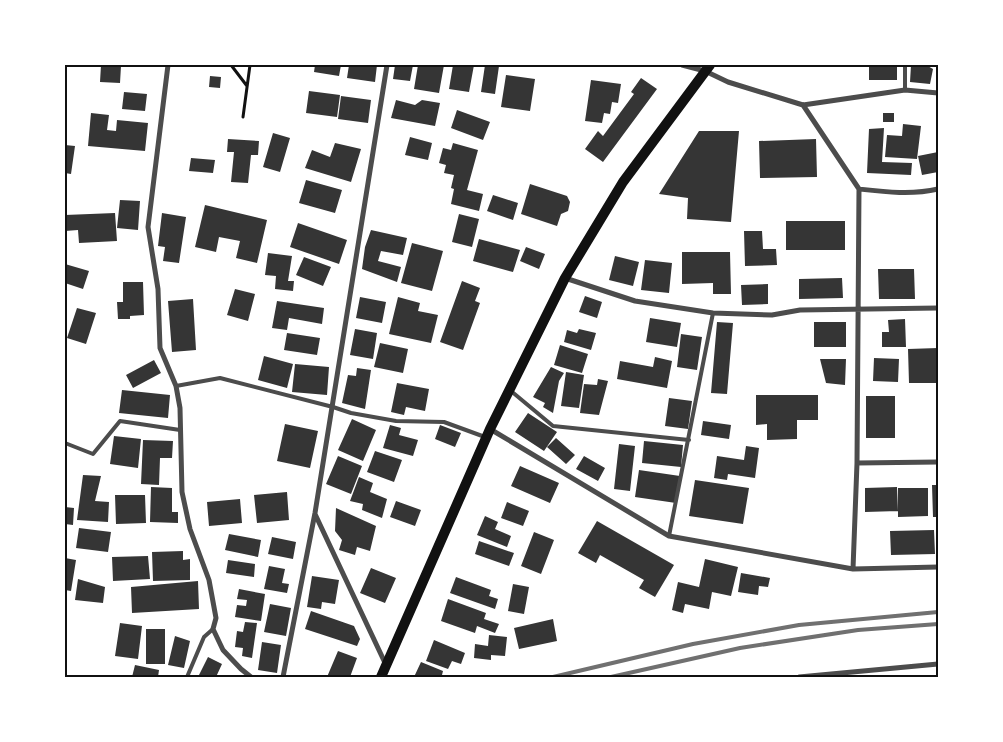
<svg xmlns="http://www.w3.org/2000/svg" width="1003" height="742" font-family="Inter,sans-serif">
<rect width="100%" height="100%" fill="#fff"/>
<path fill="#353535" d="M101 65 121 66 120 83 100 82Z
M315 65H341L339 76 314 72Z
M349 65H377L375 82 347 78Z
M395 65H413L410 81 393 79Z
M418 65H444L439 93 414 89Z
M453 65H474L469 92 449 89Z
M485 65 499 66 495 94 481 92Z
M869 65H897V80H869Z
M911 65H926L933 69 930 84 910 82Z
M506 75 535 79 530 111 501 107Z
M210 76 221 77 220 88 209 87Z
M641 78 657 89 603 162 585 149 598 131 603 136 634 94 631 92Z
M591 80 621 84 618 103 612 102 610 114 604 113 602 123 585 121Z
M309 91 340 95 337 117 306 113Z
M124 92 147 94 145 111 122 109Z
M341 96 371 100 368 123 338 119Z
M396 100 415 105 422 100 440 103 435 126 391 118Z
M457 110 490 122 483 140 451 128Z
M91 113 109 115 107 130 116 131 117 120 148 123 145 151 88 146Z
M883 113H894V122H883Z
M903 124 921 126 917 159 885 157 887 135 902 136Z
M884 128 882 162 912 163 911 175 867 173 869 129Z
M699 131H739L731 222 687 219 688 198 659 194Z
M273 133 290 138 280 172 263 167Z
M410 137 432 143 428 160 405 155Z
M228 139 259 141 258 155H251L248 183 231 182 234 152H227Z
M816 139 817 177 760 178 759 141Z
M335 143 361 149 351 182 305 168 312 150 330 157Z
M453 143 478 150 467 190 483 194 479 211 451 204 454 189 451 188 454 175 444 173 446 165 439 163 443 148 451 150Z
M65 145 75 146 71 174 65 173Z
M938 152V172L922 175 918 156Z
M191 158 215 160 213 173 189 171Z
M306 180 342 190 335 213 299 203Z
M530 184 567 196 570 202 568 211 561 214 557 226 521 214Z
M493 195 518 203 513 220 487 211Z
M120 200 140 201 138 230 117 228Z
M205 205 267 220 257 263 236 258 240 241 219 237 216 252 195 247Z
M115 213 117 241 79 243 78 230 65 231V215Z
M162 213 186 217 179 263 163 261 165 247 158 246Z
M459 214 479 219 472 247 452 242Z
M786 221H845V250H786Z
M298 223 347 240 339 264 290 247Z
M371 230 407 238 403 255 381 251 378 261 401 267 397 282 362 269 365 247Z
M744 231H762L763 249H776L777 265 745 266Z
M479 239 520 250 513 272 473 261Z
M412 243 443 251 432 291 401 283Z
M526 247 545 254 539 269 520 261Z
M682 252H730L731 294H713V283L682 284Z
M268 253 292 256 288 281H294L293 291 275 289 276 276 265 275Z
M615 256 639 262 633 286 609 280Z
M304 257 331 267 323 286 296 275Z
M645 260 672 263 669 293 641 290Z
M65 264 89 271 83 289 65 283Z
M878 269H914L915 299H879Z
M842 278 843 298 799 299V279Z
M462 281 480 288 475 301 480 303 463 350 440 342Z
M123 282H143L144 315 130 316V319H118L117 302H123Z
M768 284V304L742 305 741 285Z
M235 289 255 294 248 321 227 315Z
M585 296 602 302 597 318 579 312Z
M360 297 386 302 382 323 356 318Z
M398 297 420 303 418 311 438 315 431 343 389 334Z
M193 299 196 350 172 352 168 301Z
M277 301 324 308 322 324 289 318 287 330 272 328Z
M77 308 96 313 86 344 67 338Z
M650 318 681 323 677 347 646 342Z
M905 319 906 347H882V332H889L888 320Z
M717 322 733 323 727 394 711 393Z
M814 322H846V347H814Z
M355 329 377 333 373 359 350 355Z
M579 329 596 333 591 350 564 342 567 330 577 333Z
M287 333 320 338 317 355 284 350Z
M681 334 702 337 697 370 677 367Z
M380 343 408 349 403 373 374 367Z
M560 345 588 354 582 373 554 365Z
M938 348V383H909L908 349Z
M264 356 293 364 287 388 258 380Z
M655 357 672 361 667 388 617 379 620 361 653 367Z
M874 358 899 359 898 382 873 381Z
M820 359H846L845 385 826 383Z
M154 360 161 373 133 388 126 375Z
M295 364 329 367 327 395 292 392Z
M551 367 564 373 559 381 553 413 543 407 545 403 533 397Z
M357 368 371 370 365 409 342 403 348 375 356 376Z
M566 372 584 375 579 408 561 406Z
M598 379 608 381 599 415 580 413 584 384 597 385Z
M397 383 429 389 425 411 406 407 404 415 391 412Z
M122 390 170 395 168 418 119 413Z
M756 395H818V420H797V439L767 440V424L756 425Z
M866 396H895V438H866Z
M669 398 692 401 688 429 665 426Z
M528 413 557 432 544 451 515 432Z
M352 419 376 430 363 461 338 450Z
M703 421 731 425 729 439 701 435Z
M285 424 318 431 310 468 277 461Z
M390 425 401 428 399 435 418 440 413 456 383 448Z
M440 425 461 433 455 447 435 439Z
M114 436 141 439 138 468 110 464Z
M556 438 575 455 566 464 547 447Z
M143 440 173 441 172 458H160L159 485 141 484Z
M644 441 683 445 681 467 642 463Z
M619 444 635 446 630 491 614 489Z
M746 446 759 448 755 478 728 474 727 480 714 478 717 456 744 460Z
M375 451 402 460 394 482 367 472Z
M338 456 362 466 351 494 326 484Z
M584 456 605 468 598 481 576 469Z
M520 466 559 483 550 503 511 486Z
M639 470 680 476 676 503 635 497Z
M83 475 101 476 95 501 109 502 108 522 77 520Z
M359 477 373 483 370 492 387 499 382 518 362 510 363 504 350 501Z
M695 480 749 488 743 524 689 516Z
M932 485H938V517H933Z
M151 487 172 488V512H178V523L150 522Z
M897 487 898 511 865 512V488Z
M898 488H928V516L898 517Z
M287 492 289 520 257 523 254 495Z
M115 495H145L146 523 116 524Z
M240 499 242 523 209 526 207 502Z
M396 501 421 510 415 526 390 517Z
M507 502 529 511 523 526 501 518Z
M65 507 74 508 73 525 65 524Z
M336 508 376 526 370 551 357 547 355 555 339 550 342 540 335 531Z
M485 516 498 522 495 529 511 536 507 547 477 535Z
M597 521 674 565 655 597 639 588 644 580 600 555 596 563 578 553Z
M79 528 111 532 108 552 76 548Z
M934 530 935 554 891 555 890 531Z
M534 532 554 540 541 574 521 566Z
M229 534 261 540 258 557 225 550Z
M272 537 296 542 293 559 268 554Z
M479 541 514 553 509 566 475 554Z
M183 551V560L190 559V580L153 581 152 552Z
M148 556 150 579 113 581 112 557Z
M65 558 76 560 71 591 65 590Z
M705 559 738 567 731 596 712 592 709 609 685 604 683 613 672 610 678 582 699 587Z
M228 560 255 564 254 577 226 573Z
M269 566 285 569 282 583 289 584 287 593 264 589Z
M371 568 396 578 385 603 360 593Z
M741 573 770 578 768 587 759 586 758 595 738 592Z
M312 576 339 580 335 604 322 602 321 609 307 607Z
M456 577 491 590 489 596 498 599 495 609 450 593Z
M78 579 105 587 103 603 75 600Z
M198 581 199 609 132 613 131 587Z
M513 584 529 587 524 614 508 611Z
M239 589 265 594 261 621 235 617 237 605 246 606 247 600 237 599Z
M448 599 486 613 484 619 499 624 495 633 477 626 475 633 441 621Z
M270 604 291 608 286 636 264 632Z
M311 611 354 626 360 639 357 646 305 629Z
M553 619 557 641 519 649 514 628Z
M245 622 257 623 252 658 242 656 243 648 235 647 237 631 243 632Z
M120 623 142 626 138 659 115 656Z
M146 629H165V664H146Z
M489 635 507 637 505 656 491 655V660L474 658 475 644 488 646Z
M175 636 190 641 184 668 168 665Z
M434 640 465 653 461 664 452 661 448 669 426 661Z
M262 642 281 645 277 673 258 670Z
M338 651 357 658 350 677H327Z
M208 657 222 664 216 677H198Z
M421 662 443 671 442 675 432 677H414Z
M135 665 159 670 158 677H132Z"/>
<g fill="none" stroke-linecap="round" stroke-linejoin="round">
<path stroke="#111" stroke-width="3" d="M231 65 247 86
M243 117 250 65"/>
<path stroke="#4c4c4c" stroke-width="4" d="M905 90V65
M176 386 220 378 333 407 351 413 396 421 444 422 485 437
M511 391 553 426 689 440
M65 443 93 454 120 421 180 430
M669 536 713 313
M187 677 204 637 213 629"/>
<path stroke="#4c4c4c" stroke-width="5" d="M168 65 148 227 158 289 160 348 176 386 180 408 182 492 190 529 209 580 216 618 213 629 223 650 241 669 251 677
M682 65 705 71 728 82 803 105 905 90 938 93
M859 189C886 192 912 195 938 189
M565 278 635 301 713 313 772 315 800 310 938 308
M490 429 669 536 853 569 857 463 859 189 803 105
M857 463 938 462
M315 514 386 665
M853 569 938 567
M283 677 315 513 387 65
M799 677 938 664"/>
<path stroke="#111" stroke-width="10" d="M381 677 490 429 565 278 623 182 710 65"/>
<path stroke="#707070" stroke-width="4" d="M553 677 693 644 799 625 938 612
M611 677 740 648 858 630 938 624"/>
</g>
<rect width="1003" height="742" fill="none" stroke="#ffffff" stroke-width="132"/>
<rect x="66" y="66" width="871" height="610" fill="none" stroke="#111" stroke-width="2"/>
</svg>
